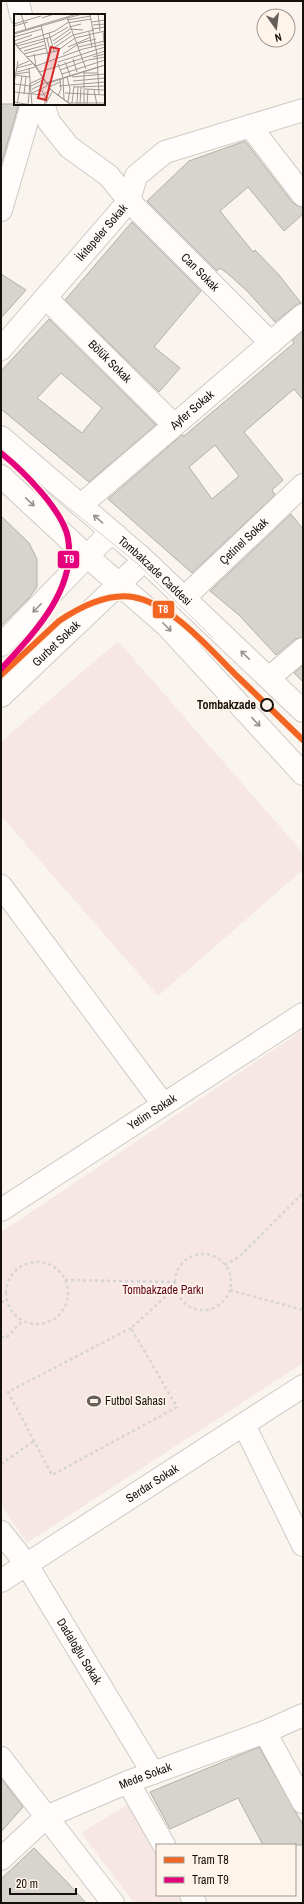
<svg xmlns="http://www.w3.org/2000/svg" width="304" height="1904" font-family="'Archivo Narrow',sans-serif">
<rect width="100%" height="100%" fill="#faf4ee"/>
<path fill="#f6e7e5" d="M118 641 303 853V870L158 996 1 816V742Z
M303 1030V1363L27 1543 1 1505V1232Z
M128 1804 157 1857V1895H178L182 1903H134L81 1833Z"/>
<path fill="#d7d4ce" stroke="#b2afa9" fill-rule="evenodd" d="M1 104H19L1 165Z
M245 141 293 203 298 206 303 207V214L284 231 248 187 220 211 253 252 255 250 279 275 301 303 295 306 275 322 247 291 227 273 220 268 217 271 147 201 189 161Z
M132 222 201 291 154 347 180 368 159 392 65 300Z
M1 274 26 290 1 318Z
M49 319 156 425 89 482 1 409V371ZM61 373 102 408 82 433 37 398Z
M303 331V400L294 389 244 432 283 480 272 490 275 495 192 573 108 499 182 435 184 436 248 382 294 343 292 340ZM215 445 239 476 212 499 189 467Z
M291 514 303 529V637L295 639 276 655 239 615 210 591Z
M1 516 29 543 37 559V587L29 598 1 626Z
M303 665V682L294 673Z
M259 1747 303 1825V1845H263L238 1798 170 1829 150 1792Z
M1 1778 23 1807 1 1832Z
M34 1848 66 1881 86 1903H1V1879Z"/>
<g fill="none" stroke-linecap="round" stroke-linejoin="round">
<defs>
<g id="minor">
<path d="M18 1 21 15"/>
<path id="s1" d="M43 104 49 122 69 147 109 176 129 201 271 343"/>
<path d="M250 126 303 195"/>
<path d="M1 210 32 104"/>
<path id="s2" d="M46 298 174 425"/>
<path id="s3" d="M1 349 129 201 136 176 165 152 303 110"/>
<path id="s4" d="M81 505 303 315"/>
<path id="s5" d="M185 597 303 485"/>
<path d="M1 645 105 538 116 535"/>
<path d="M269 678 303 649"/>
<path id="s6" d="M1 696 139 565 140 556"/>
<path d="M1 886 163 1104"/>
<path id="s7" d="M1 1210 303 1014"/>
<path d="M244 1425 303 1545"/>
<path id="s8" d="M1 1532 27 1565 153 1773"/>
<path id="s9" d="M1 1581 303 1386"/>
<path d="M265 1732 303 1802"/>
<path d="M1 1758 113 1903"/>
<path d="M128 1782 164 1845"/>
<path id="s10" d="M1 1859 46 1817 128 1782 265 1732 303 1715"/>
<path d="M191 1895 195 1903"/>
</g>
<g id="major">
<path id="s11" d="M1 437 140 556 303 711"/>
<path d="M1 476 88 557 167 626 303 774"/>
</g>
</defs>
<use href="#minor" stroke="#cfcac4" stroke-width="24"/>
<use href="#major" stroke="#cfcac4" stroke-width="24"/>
<path stroke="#d6d5d3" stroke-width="2.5" stroke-dasharray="3 3" stroke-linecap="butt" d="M175 1282a28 28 0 1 1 56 0a28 28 0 1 1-56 0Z
M6 1293a31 31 0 1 1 62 0a31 31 0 1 1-62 0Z
M225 1265 240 1256 303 1193
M65 1280 175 1282
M230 1290 303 1310
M1 1302 7 1300
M131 1328 8 1392 52 1475 177 1407 131 1328 175 1288
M1 1337 6 1338 23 1320
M1 1464 34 1441"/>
<use href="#minor" stroke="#fefdfc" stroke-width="22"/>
<use href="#major" stroke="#fefdfc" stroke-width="22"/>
<path stroke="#d4d1cf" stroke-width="1" d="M15 464 139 565 213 638"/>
<defs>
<path id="tram-1" d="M1 675 59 621C80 607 107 593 133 597 173 604 211 651 240 679 261 699 282 720 303 740"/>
<path id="tram-2" d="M1 453C22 470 63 510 68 538 77 590 33 634 1 669"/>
</defs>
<use href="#tram-1" stroke="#fff4e9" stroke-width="9"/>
<use href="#tram-2" stroke="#fff4e9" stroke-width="9"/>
<use href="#tram-1" stroke="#f26522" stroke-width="6"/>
<use href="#tram-2" stroke="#e5007d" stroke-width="6"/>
</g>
<defs><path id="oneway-shaft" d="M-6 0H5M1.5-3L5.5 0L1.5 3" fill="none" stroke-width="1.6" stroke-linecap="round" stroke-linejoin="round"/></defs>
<g stroke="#969390">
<use href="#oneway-shaft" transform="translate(30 502) rotate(43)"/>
<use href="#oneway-shaft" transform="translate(98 519) rotate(-139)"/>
<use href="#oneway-shaft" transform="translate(37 608) rotate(135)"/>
<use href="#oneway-shaft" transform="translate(167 627) rotate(45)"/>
<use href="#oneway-shaft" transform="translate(245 655) rotate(-136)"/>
<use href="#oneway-shaft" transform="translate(256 722) rotate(47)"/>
</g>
<defs>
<symbol id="stadium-bare" viewBox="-9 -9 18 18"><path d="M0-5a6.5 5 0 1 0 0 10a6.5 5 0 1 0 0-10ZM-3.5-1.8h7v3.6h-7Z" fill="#66605c" stroke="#fff4e9" stroke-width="2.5" paint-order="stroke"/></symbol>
</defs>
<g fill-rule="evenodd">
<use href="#stadium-bare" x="84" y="1391" width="20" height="20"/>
</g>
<circle fill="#fff4e9" stroke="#16110d" stroke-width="2" cx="267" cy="705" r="6"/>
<g text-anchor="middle" stroke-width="3.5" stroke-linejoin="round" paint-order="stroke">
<g font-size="12" fill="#16110d" stroke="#fff4e9">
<text dy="4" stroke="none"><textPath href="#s3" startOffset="154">İkitepeler Sokak</textPath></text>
<text dy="4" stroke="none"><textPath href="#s1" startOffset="233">Can Sokak</textPath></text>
<text dy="4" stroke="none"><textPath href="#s2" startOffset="90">Bölük Sokak</textPath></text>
<text dy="4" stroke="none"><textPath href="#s4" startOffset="146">Ayfer Sokak</textPath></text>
<text dy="4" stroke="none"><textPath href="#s5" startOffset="81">Çetinel Sokak</textPath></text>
<text dy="4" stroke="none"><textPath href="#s11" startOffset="204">Tombakzade Caddesi</textPath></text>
<text dy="4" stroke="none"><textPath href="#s6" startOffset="76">Gurbet Sokak</textPath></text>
<text dy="4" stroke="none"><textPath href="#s7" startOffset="180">Yetim Sokak</textPath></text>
<text dy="4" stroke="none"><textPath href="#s9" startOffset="180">Serdar Sokak</textPath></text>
<text dy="4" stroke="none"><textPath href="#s8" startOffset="143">Dadaloğlu Sokak</textPath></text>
<text dy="4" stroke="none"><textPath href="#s10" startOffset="169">Mede Sokak</textPath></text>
</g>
<g font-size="12" font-weight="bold" fill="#16110d" stroke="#fff4e9" text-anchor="end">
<text x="256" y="709">Tombakzade</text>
</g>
<g font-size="12" fill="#5f021f" stroke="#fff4e9">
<text x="163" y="1294">Tombakzade Parkı</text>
</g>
<g font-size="12" fill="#16110d" stroke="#fff4e9" text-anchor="start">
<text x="105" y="1405">Futbol Sahası</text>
</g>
</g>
<g transform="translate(14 14)">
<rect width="91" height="91" fill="#faf4ee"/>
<path d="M42 44 44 51 26 58 23 52Z" fill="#f6e7e5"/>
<path fill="none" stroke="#9f9994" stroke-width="1" d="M7 0 12 15M76 0 83 41 85 80M84 0 86 17M53 3 72 55M28 4 40 0M53 6 77 2M78 8 91 6M0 10 27 2M27 11 35 46M79 11 91 10M0 12 14 8M55 13 67 10M79 15 91 13M89 17 90 29M75 18 78 33M0 19 63 0M35 19 40 37M0 20 68 0M0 23 28 15M33 24 36 37M0 27 18 21M0 27 6 36 22 52 37 76 58 91M39 27 56 15 69 16M0 29 21 52 32 69 91 51M2 30 41 17 53 9 77 5M40 30 57 18M3 32 37 23 54 13M41 33 59 21 80 16M54 33 77 23M64 33 91 27M5 35 31 27M10 37 31 31M10 40 32 34M20 40 22 52 69 35 91 30M49 40 66 29 82 25M12 43 43 37 61 24 91 17M79 43 91 40M59 45 63 58M44 48 91 33M51 48 56 61M44 50 49 63M3 52 15 47M3 54 18 50M15 54 18 91M46 56 74 46 91 43M70 57V91M3 58 21 53M26 58 91 37M70 59H84M2 60 15 58M48 60 91 46M0 61 16 63M53 63 56 75 54 88M58 63 91 60M49 64 50 86M37 67 34 71 37 76 57 91M59 67 91 64M0 69 4 47M17 69 28 64M0 70 17 72M32 70 91 51M17 72 29 66M45 72 91 68M35 73 46 68M60 73 91 72M18 75 31 69M27 75 31 82V91M71 75 90 76M80 76 83 91M0 78 29 81 36 76M18 79 33 72M51 79 91 81M10 80 12 63M44 82 47 75 46 65M0 88 17 91M32 89 38 78M56 89H91M58 89 60 72M63 90 64 73M66 90 67 73M3 91 8 62M14 91 16 69M73 91 74 75"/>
<path fill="#d62828" fill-opacity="0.15" stroke="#d62828" stroke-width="2" d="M37 33 45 35 32 86 24 84Z"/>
<rect width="91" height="91" fill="none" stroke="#16110d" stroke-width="2"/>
</g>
<g stroke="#fff4e9" stroke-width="1.5">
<rect x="57" y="550" width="23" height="19" rx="4" fill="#e5007d"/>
<rect x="152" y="600" width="23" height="19" rx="4" fill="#f26522"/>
</g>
<g font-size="11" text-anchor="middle" font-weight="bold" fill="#fff">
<text x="69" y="563">T9</text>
<text x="163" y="613">T8</text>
</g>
<rect width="304" height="1904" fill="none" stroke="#16110d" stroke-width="4"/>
<rect x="156" y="1844" width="140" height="52" fill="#fff4e9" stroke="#a29991"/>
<rect x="164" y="1857" width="20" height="6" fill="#f26522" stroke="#a29991"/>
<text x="192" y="1864" font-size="12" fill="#16110d">Tram T8</text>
<rect x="164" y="1877" width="20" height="6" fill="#e5007d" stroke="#a29991"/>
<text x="192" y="1884" font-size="12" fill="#16110d">Tram T9</text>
<g transform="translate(276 28) rotate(166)"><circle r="19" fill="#fff4e9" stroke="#a29991"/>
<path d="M0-3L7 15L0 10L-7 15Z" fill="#66605c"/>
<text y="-6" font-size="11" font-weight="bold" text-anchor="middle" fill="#16110d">N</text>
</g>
<path d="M10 1888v6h66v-6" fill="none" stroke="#16110d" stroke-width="2"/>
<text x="16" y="1888" font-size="12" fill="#16110d" stroke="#fff4e9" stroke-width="3" paint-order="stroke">20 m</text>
</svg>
